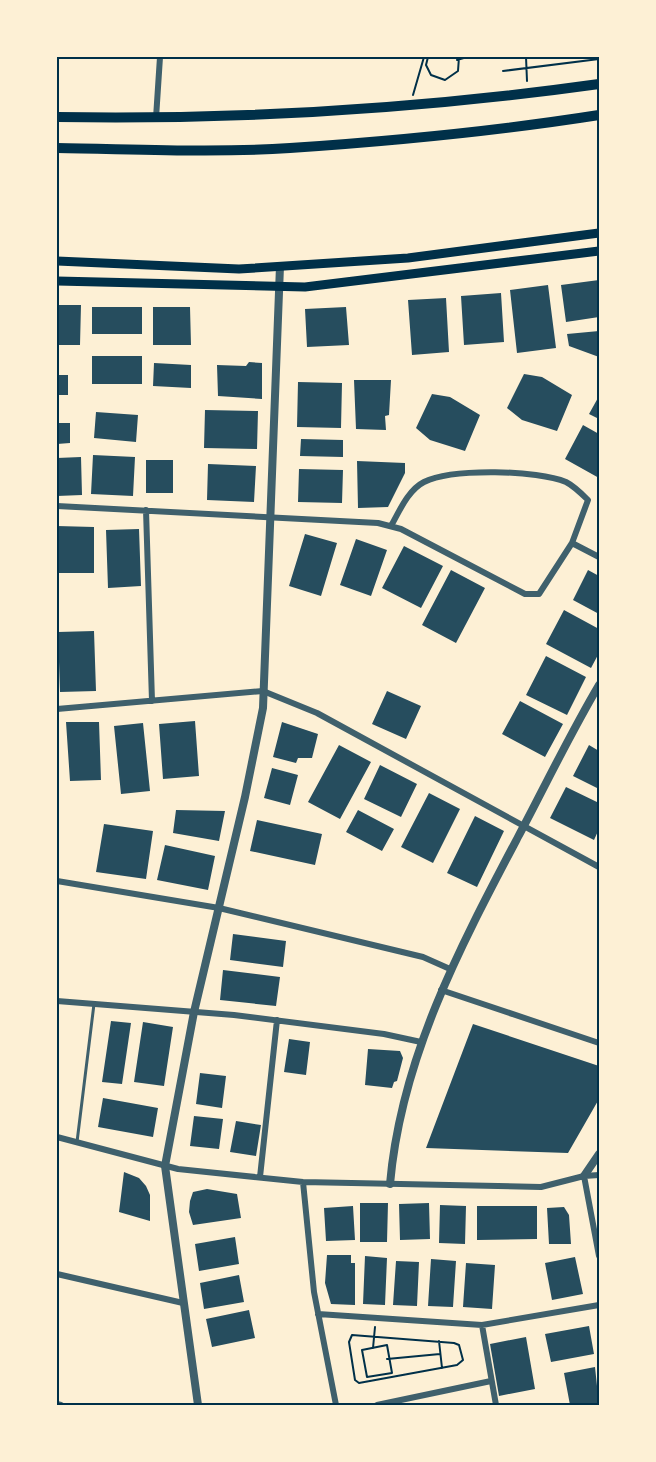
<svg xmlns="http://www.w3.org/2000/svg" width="656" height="1462" font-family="'Roboto Condensed',sans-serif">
<rect width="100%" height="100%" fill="#fdf0d5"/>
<path fill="#264d5e" d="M599 280V317L566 322 561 285Z
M548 285 556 348 517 353 510 290Z
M501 293 504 342 464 345 461 296Z
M446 298 449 352 412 355 408 300Z
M57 305H81L80 345H57Z
M92 307H142V334H92Z
M153 307H190L191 345H153Z
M346 307 349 345 307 347 305 309Z
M599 331V357L569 346 567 334Z
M92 356H142V384H92Z
M249 362 262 363V399L218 396 217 365 246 366Z
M154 363 191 365V388L153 386Z
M524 374 542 377 572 395 557 431 522 420 507 408Z
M57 375H68V395H57Z
M354 380H391L389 415 385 416 386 430 356 429Z
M298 382 342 383 341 428 297 427Z
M432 394 450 397 480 415 465 451 430 440 416 428Z
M599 396V419L589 414Z
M205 410 258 411 257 449 204 448Z
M96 412 138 415 136 442 94 438Z
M57 423H70V443L57 444Z
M583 425 599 434V478L565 459Z
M301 439 343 440V457L300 456Z
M93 455 135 457 133 496 91 494Z
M81 457 82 495 57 496V458Z
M146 460H173V493H146Z
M357 461 405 463V473L388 507 358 508Z
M208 464 256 466 254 502 207 500Z
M299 469 343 470 342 503 298 502Z
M57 526 94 527V573H57Z
M139 529 141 586 108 588 106 530Z
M305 534 337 543 321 596 289 586Z
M356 539 387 550 371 596 340 585Z
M404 546 443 566 421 608 382 588Z
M451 570 485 588 456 643 422 625Z
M588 570 599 576V614L573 600Z
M564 610 599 629V653L591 668 546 644Z
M94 631 96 691 60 692 58 632Z
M546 656 586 677 567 715 526 695Z
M387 691 421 706 406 739 372 724Z
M520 701 563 724 545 757 502 734Z
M195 721 199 776 163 779 159 724Z
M66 722H99L101 780 70 781Z
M282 722 318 734 312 758H298L296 763 273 757Z
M143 723 150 791 121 794 114 726Z
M339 745 371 762 340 819 308 802Z
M589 745 599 751V789L573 776Z
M380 765 417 784 401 817 364 799Z
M272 768 298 775 290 805 264 798Z
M566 787 599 803V829L594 840 550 818Z
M429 793 460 809 433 863 401 847Z
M176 810 225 811 219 841 173 833Z
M358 810 394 829 382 851 346 832Z
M475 816 504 831 477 887 447 873Z
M257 820 322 834 315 865 250 851Z
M104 824 153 831 146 879 96 872Z
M165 845 215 856 208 890 157 880Z
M233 934 286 941 283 967 230 960Z
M223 970 280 977 276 1006 220 1000Z
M111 1021 131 1023 122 1084 102 1082Z
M143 1022 173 1027 164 1086 134 1082Z
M473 1024 599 1066V1099L568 1153 426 1148Z
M289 1039 310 1042 306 1075 284 1072Z
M368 1049 400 1051 403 1058 397 1081 394 1082 392 1088 365 1085Z
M200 1073 226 1076 222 1108 196 1104Z
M103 1098 158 1108 153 1137 98 1127Z
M194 1116 223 1119 219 1149 190 1146Z
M236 1121 261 1125 256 1156 230 1152Z
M124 1172 139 1178 146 1186 150 1195V1221L119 1212Z
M207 1189 237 1194 241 1218 193 1225 189 1212 190 1201 193 1192Z
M360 1203H388L387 1242H360Z
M429 1203 430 1239 400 1240 399 1204Z
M440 1205 466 1206 465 1244 439 1243Z
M353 1206 355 1240 326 1241 324 1208Z
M477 1206H537V1239L477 1240Z
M564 1207 569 1215 571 1244H549L547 1208Z
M235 1237 239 1264 199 1271 195 1244Z
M327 1255H351V1263H355V1305L331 1304 325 1283Z
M365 1256 387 1258 385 1305 363 1304Z
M575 1257 583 1294 552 1300 545 1263Z
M431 1259 456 1261 453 1307 428 1306Z
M396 1261 419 1262 417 1306 393 1305Z
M466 1263 495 1265 492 1309 463 1307Z
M239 1275 244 1302 204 1309 200 1283Z
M249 1310 255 1338 212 1347 206 1319Z
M589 1326 594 1354 551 1362 545 1334Z
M526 1337 535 1389 499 1396 490 1344Z
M595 1367 599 1405H570L564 1373Z"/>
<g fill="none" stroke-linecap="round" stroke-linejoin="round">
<path stroke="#003049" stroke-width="2" d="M428 57 426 65 431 75 445 80 458 71 459 57
M526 57 527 81
M457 60 467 57
M503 71 599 59
M413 95 424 57
M352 1335 454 1343 459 1345 463 1360 457 1365 359 1383 355 1380 349 1342Z
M439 1341 442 1368
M387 1345 392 1373 367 1377 362 1350Z
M373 1348 375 1327
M387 1359 440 1354"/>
<path stroke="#3f606c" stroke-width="3" d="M77 1142 94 1004"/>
<path stroke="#3f606c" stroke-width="6" d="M156 118 160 57
M57 506 378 523 401 529 525 594H539L572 543
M146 510 152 701
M391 526C399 512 408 490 424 482 452 468 538 470 566 482 574 486 582 494 588 500L572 543 599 557
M57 709 263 691 317 713 599 867
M57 881 219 908 423 957 450 969
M441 990 599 1043
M57 1001 234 1015 384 1034 421 1042
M57 1137 178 1169 303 1182 541 1187 584 1176 599 1175
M584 1176 599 1256
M260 1177 277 1020
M303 1182 314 1292 336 1405
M57 1274 183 1303
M318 1314 482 1325 599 1305
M482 1325 496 1405
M57 1404 61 1405
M377 1405 491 1381"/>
<path stroke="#3f606c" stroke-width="8" d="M584 1176 599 1154
M390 1184C401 1058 460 947 518 837 545 786 570 734 599 685
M198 1405 165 1166 194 1012 245 797 263 708 280 266"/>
<path stroke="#003049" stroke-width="9" d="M57 261 239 269 408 258 599 233
M57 281 305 287 599 251"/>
<path stroke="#003049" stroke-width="10" d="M57 117C238 120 420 109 599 84
M57 148C135 149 213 153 290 148 394 141 497 131 599 115"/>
</g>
<rect width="656" height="1462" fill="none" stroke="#fdf0d5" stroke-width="117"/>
<rect x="58" y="58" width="540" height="1346" fill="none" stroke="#003049" stroke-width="2"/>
</svg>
